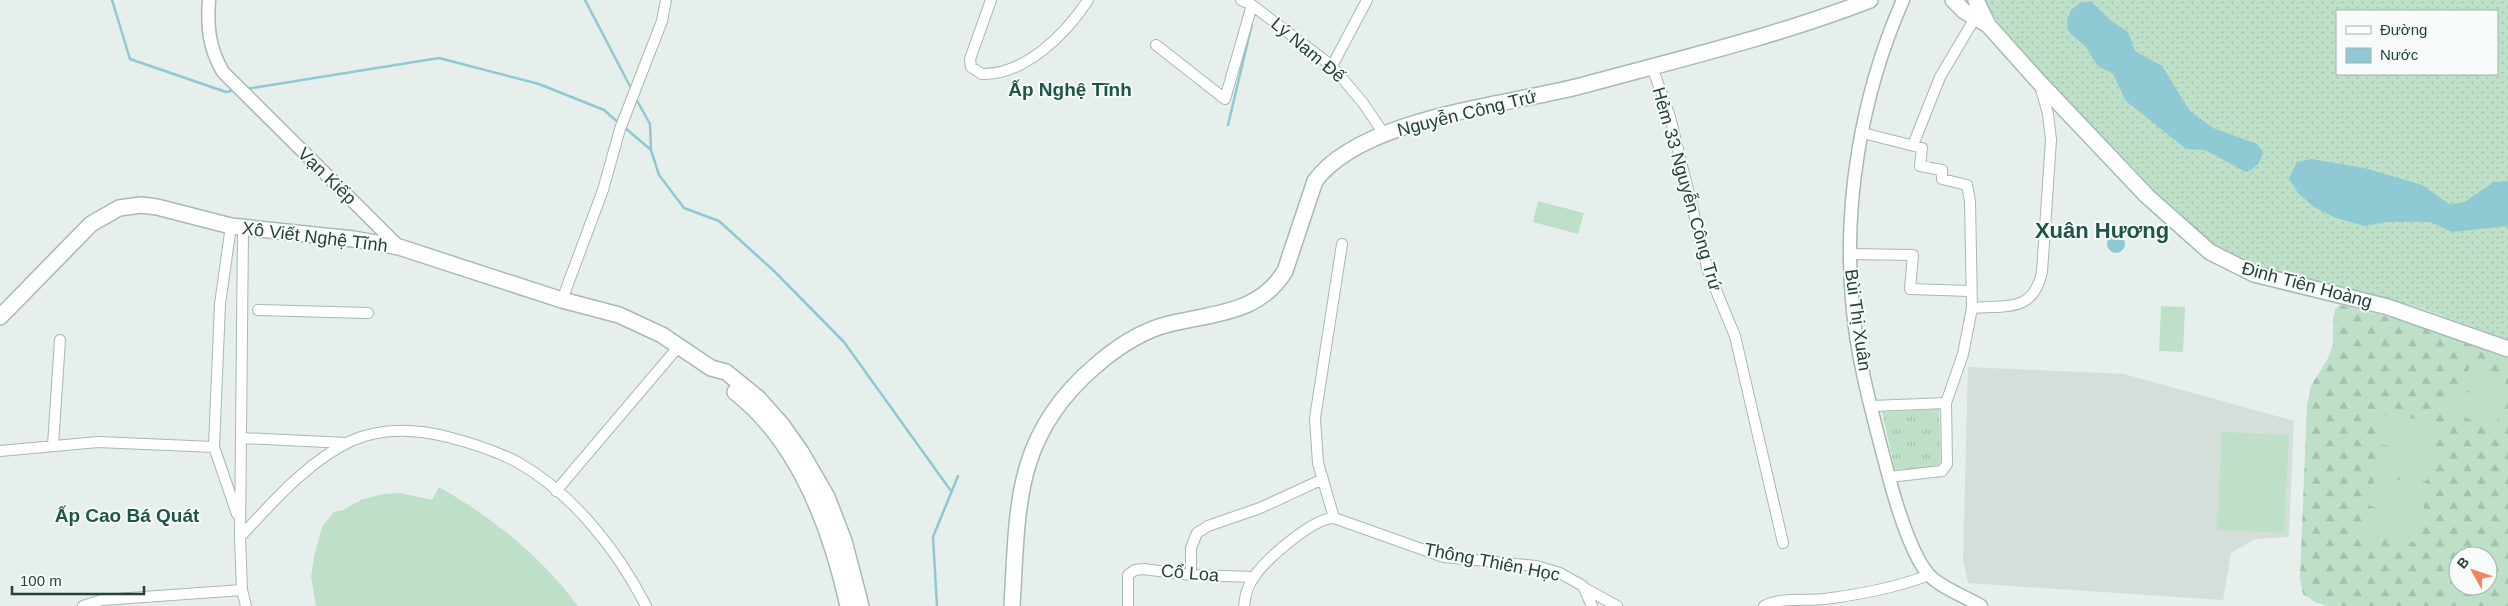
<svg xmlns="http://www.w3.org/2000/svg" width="2508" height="606" font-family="Arial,sans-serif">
<defs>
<pattern id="grass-dots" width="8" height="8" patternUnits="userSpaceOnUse" patternTransform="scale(1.25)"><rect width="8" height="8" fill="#bfe0c8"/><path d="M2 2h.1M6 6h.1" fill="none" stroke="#a4c1ad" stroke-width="1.8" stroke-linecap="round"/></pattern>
<pattern id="forest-firs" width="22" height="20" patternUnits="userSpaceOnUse" patternTransform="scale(1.25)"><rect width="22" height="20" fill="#bfe0c8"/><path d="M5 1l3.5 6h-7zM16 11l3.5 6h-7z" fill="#a4c1ad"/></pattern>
<pattern id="park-tufts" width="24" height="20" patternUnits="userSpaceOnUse" patternTransform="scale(1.25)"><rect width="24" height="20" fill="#bfe0c8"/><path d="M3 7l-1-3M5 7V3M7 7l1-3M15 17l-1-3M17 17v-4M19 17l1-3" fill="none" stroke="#a4c1ad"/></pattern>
</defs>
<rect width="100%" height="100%" fill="#e6efeb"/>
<path fill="#d4dfda" d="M1968 367 2124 374 2294 421 2289 537 2255 539 2231 553 2223 600 1968 583 1963 559Z"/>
<path fill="url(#grass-dots)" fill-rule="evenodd" d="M1985 0H2508V340L2418 307 2256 266C2238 258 2218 250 2203 238 2153 198 2113 148 2070 102 2042 72 2002 37 1985 0ZM2337 11H2497V74H2337Z"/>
<path fill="url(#forest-firs)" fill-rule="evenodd" d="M2340 305 2409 322 2508 359V606H2328L2315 602 2303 594 2300 579 2307 405 2311 386 2328 358 2333 345V319L2335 309ZM2458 556H2488V586H2458Z"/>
<path fill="url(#park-tufts)" d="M1939 409 1941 467 1895 470 1882 412Z"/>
<path fill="#bfe0c8" d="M1538 201 1584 213 1578 234 1533 222Z
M2161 306 2185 307 2183 352 2159 351Z
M2470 366 2508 385V399L2503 408 2460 387Z
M2459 388 2503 409 2492 430 2449 409Z
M2381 415 2434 421 2431 451 2377 444Z
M2222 432 2289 435 2284 533 2217 530Z
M2377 445 2431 452 2427 481 2374 475Z
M2374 477 2427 483 2423 512 2370 506Z
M439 487C493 518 541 556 578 606H316L311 577 314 557 322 527 334 512 343 510 361 500 382 494 400 493 432 500Z
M2370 508 2423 514 2420 543 2366 537Z"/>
<path fill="#8ec9d4" d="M2091 1 2110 20 2128 32 2135 51 2162 66 2190 111 2213 128 2257 144 2263 151C2261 163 2256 168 2246 172L2205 150 2186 149 2126 101 2113 74 2097 65 2086 47 2068 31 2067 21 2071 10 2080 3Z
M2311 159 2364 168 2409 181 2422 185 2449 204 2463 203 2494 182 2508 181V226L2452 232 2430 222H2386L2365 226 2336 218 2314 207 2298 193 2289 179 2297 162Z
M2107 244a9 9 0 1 1 18 0a9 9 0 1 1-18 0Z"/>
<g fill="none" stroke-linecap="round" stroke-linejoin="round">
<path stroke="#8ec9d4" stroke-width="2.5" d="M112 0 130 59 226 92 236 90
M585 0 632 90
M246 89 439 58 539 84 604 110 620 124
M635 97 650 124 651 150 659 175 684 208 719 221 774 271 844 342 951 491
M1228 125 1252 24
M624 127 651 150
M937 606 933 537 958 476"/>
<defs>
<path id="minor" d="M991 0 970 59 971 67 982 74C1025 75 1066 34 1088 0
M1241 0 1252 5 1332 66 1363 103 1384 134
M1156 45 1225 99 1252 5
M1332 66 1367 0
M1652 67 1670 117 1708 271 1735 336 1783 543
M1863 133 1922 148 1920 166 1942 170V179L1967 185 1970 201 1972 308
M1913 145 1940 77 1975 18
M231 226 220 304 214 447 237 514
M243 228 240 537 242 590 246 606
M1849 254 1913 255 1910 289 1970 291
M562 300 603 190 620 129 662 21 666 0
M258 310 368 313
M1872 406 1946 403
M241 438 347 443
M53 445 60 340
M0 451 98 442 214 447
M1889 477 1942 471 1947 464 1946 403 1963 354 1972 308C2007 305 2033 313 2042 272L2051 140 2048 114 2040 85
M556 491 679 346
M1334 518 1318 463 1315 418 1342 244
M240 537C272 503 308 461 351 441 382 427 416 429 448 437 471 443 497 451 519 463 573 494 618 551 646 606
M1191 575V548L1197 533 1208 526 1260 508 1323 479
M1586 589 1617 606
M83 606 102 600 242 590
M1128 606V575L1135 570 1143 569 1191 575 1254 577
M1244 606C1245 596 1248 585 1254 577 1266 559 1313 518 1334 518L1444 557 1536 566 1560 573 1583 586 1592 606
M1764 606C1780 597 1807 601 1825 599 1861 594 1895 588 1929 575"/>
<path id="tertiary" d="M209 0C207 27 209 48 223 72L399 247
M1903 0C1861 95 1842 207 1853 311 1858 363 1873 416 1886 466 1893 494 1910 554 1929 575 1940 587 1966 597 1981 606"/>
<path id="secondary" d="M1953 0 1964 11 1988 25
M1976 0 1988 25 2039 82 2147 196 2210 252 2254 274 2388 307 2508 349
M0 317 91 224 119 208 141 205 157 207 231 226 353 239 399 247 562 300 619 315 662 335 711 368 726 372 758 398 782 425 801 452 827 497 844 541 861 606
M735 392C799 442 831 529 848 606
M1012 606C1018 508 1013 437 1094 367 1116 348 1140 331 1169 324 1213 313 1259 314 1285 271L1315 181C1362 117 1510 105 1584 85 1680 59 1777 36 1870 0"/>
</defs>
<use href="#minor" stroke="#a8b8b2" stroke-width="12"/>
<use href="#tertiary" stroke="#a8b8b2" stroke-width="15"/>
<use href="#secondary" stroke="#a4bbb3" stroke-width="18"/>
<use href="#minor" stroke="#fff" stroke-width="10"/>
<use href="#tertiary" stroke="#fff" stroke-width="12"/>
<use href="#secondary" stroke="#fff" stroke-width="15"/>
</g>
<g text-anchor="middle" stroke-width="4" stroke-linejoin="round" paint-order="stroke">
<g font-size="18" fill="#24423a" stroke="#f7fbf9">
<text transform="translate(1308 50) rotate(40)" y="6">Lý Nam Đế</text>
<text transform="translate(1467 113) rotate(-14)" y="6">Nguyễn Công Trứ</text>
<text transform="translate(327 176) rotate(44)" y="6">Vạn Kiếp</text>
<text transform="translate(1687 189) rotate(74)" y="6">Hẻm 33 Nguyễn Công Trứ</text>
<text transform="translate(315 237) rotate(7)" y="6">Xô Viết Nghệ Tĩnh</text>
<text transform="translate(2307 285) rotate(15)" y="6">Đinh Tiên Hoàng</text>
<text transform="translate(1858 320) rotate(82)" y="6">Bùi Thị Xuân</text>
<text transform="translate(1492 562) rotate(11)" y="6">Thông Thiên Học</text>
<text transform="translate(1190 573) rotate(5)" y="6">Cổ Loa</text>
</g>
<g font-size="19" font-weight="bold" fill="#1f5548" stroke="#f7fbf9">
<text x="1070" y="96">Ấp Nghệ Tĩnh</text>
<text x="127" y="522">Ấp Cao Bá Quát</text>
</g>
<g font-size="22" font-weight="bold" fill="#1f5548" stroke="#f7fbf9">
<text x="2102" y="238">Xuân Hương</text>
</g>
</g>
<rect x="2336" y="10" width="162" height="65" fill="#f7fbf9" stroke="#a3b1ad"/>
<rect x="2346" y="26" width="25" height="8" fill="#ffffff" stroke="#a3b1ad"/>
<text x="2380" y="35" font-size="15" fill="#24423a">Đường</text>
<rect x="2346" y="48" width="25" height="15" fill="#8ec9d4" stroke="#a3b1ad"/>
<text x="2380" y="60" font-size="15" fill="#24423a">Nước</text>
<g transform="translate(2473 571) rotate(310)"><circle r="24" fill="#f7fbf9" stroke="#a3b1ad"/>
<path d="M0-4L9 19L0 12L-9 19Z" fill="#f4845f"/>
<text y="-8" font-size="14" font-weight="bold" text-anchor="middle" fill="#24423a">B</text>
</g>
<path d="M12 586v8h132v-8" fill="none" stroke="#24423a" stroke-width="2.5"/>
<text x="20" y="586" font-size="15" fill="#24423a" stroke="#f7fbf9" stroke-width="4" paint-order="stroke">100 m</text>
</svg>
